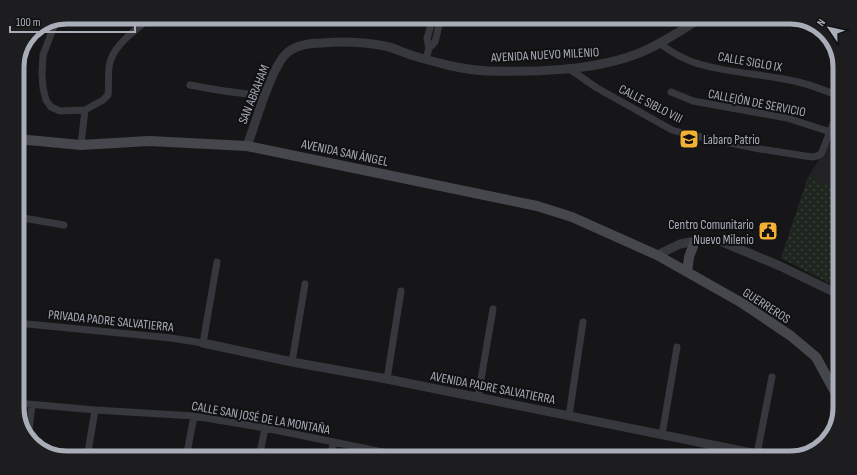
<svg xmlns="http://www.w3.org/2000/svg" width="857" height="475" font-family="'Sofia Sans Condensed',sans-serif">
<defs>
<pattern id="park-dots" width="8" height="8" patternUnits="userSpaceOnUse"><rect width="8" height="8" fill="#1e261f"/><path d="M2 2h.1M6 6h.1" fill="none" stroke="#3c433d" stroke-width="1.8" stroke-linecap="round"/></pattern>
</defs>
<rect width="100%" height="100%" fill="#161618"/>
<path fill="#222225" d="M835 134 840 136V191L808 177Z"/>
<path fill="url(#park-dots)" d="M808 177 840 191V289L781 258Z"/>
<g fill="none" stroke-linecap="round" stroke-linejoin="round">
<path stroke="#37383d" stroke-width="7" d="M56 21 43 55 42 74 43 88 46 100 51 107 60 111 85 110 103 100 108 95C109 86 108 76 109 67 112 45 135 31 151 17
M659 43C671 52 684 60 699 64 733 74 768 74 802 83 815 86 827 92 840 96
M429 48 435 42 441 17
M426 59 429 48 427 39 433 17
M568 68 597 88 672 130 686 134 760 149 812 157 817 156 821 154 840 107
M190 85C215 90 240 94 265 95
M671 92 693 101 787 118 840 135
M81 145 85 110
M17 217 64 225
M17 323 171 338 203 343 217 262
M292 362 305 284
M387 379 401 291
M478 397 493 309
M17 403 95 410 194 416 265 428 412 458
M569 416 583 322
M662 435 677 347
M28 438 32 405
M757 454 772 377
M87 458 95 410
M186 458 194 416
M259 458 265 428
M331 458 333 442"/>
<path stroke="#37383d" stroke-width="9" d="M247 146C255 125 272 64 288 52 297 45 311 43 322 43 343 41 364 42 385 46 395 48 404 53 414 56 438 63 463 70 488 71 535 72 590 71 634 55 659 46 681 30 703 17
M657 255 680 244 701 240 720 241 780 266 840 295
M203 343 292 362 387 379 777 458"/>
<path stroke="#45474d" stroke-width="10" d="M17 139 81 145 149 141 247 146 537 206 572 217 657 255 742 303 791 336 816 357 840 401
M687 272 689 257 695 241"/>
</g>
<defs>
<symbol id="school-square" viewBox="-11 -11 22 22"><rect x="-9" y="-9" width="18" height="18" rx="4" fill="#f2b134" stroke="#111113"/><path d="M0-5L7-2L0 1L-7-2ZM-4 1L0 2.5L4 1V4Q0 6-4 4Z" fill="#111"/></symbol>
<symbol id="civic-square" viewBox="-11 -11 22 22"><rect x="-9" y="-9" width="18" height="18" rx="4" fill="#f2b134" stroke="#111113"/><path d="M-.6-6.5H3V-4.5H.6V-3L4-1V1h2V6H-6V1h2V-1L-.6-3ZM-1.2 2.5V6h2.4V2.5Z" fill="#111"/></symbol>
</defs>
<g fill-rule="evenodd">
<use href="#school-square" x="678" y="128" width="22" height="22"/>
<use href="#civic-square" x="757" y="220" width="22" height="22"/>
</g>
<g text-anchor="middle" stroke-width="4" stroke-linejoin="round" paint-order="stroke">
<g font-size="13" fill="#a8adb8" stroke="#111113">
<text transform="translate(545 54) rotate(-3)" y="5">AVENIDA NUEVO MILENIO</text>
<text transform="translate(750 61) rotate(10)" y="5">CALLE SIGLO IX</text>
<text transform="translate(253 94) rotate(-68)" y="5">SAN ABRAHAM</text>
<text transform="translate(757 102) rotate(11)" y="5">CALLEJÓN DE SERVICIO</text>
<text transform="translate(651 103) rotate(27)" y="5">CALLE SIBLO VIII</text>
<text transform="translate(345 152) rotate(12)" y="5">AVENIDA SAN ÁNGEL</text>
<text transform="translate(767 305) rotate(33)" y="5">GUERREROS</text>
<text transform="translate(111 320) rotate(6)" y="5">PRIVADA PADRE SALVATIERRA</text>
<text transform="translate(493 387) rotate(11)" y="5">AVENIDA PADRE SALVATIERRA</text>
<text transform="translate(261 417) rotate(10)" y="5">CALLE SAN JOSÉ DE LA MONTAÑA</text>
</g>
<g font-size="13" fill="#a8adb8" stroke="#111113" text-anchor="start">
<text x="703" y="144">Labaro Patrio</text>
<text x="754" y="229" text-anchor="end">Centro Comunitario<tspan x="754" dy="15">Nuevo Milenio</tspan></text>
</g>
</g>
<path d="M0 0H857V475H0ZM67 24H790A43 43 0 0 1 833 67V408A43 43 0 0 1 790 451H67A43 43 0 0 1 24 408V67A43 43 0 0 1 67 24Z" fill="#1d1d20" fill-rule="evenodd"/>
<path fill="none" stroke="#a8adb8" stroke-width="5" d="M67 24H790A43 43 0 0 1 833 67V408A43 43 0 0 1 790 451H67A43 43 0 0 1 24 408V67A43 43 0 0 1 67 24Z"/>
<g transform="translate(829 28) rotate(304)" stroke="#111113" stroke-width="3" paint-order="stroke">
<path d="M0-3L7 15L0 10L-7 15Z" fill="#a8adb8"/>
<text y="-6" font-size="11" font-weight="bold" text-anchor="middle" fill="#a8adb8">N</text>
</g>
<path d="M10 26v6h125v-6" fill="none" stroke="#a8adb8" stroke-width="2"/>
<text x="16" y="26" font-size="12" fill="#a8adb8" stroke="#111113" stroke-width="3" paint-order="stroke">100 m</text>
</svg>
